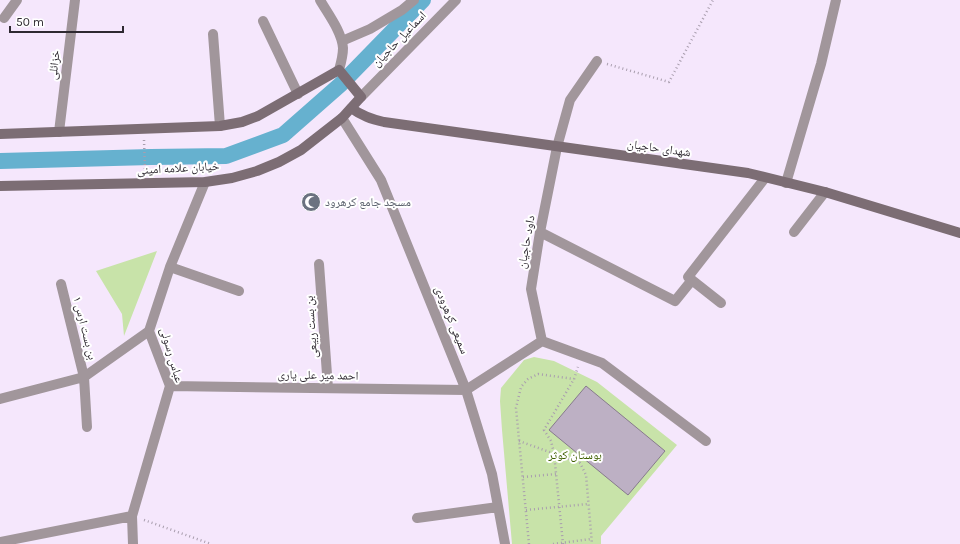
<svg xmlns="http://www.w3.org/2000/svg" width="960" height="544" font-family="Karla,'Noto Naskh Arabic',sans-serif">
<rect width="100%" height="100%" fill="#f5e7fc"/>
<path fill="#c8e3a9" d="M157 251 124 336 122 314 96 271Z
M534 357 554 361 597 382 677 445 601 536V544H512L502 430 500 401 501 388 524 360Z"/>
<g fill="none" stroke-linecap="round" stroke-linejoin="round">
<path stroke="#66b1cf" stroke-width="16" d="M0 161 151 157 226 156 283 135 341 84 423 0"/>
</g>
<path fill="#bdb0c4" stroke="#877a8d" d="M586 386 665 451 628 495 549 430Z"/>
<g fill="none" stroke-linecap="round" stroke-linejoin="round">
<path stroke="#a99eae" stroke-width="2.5" stroke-dasharray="1 3" stroke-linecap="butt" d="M607 64 669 82 713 0
M144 140 145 171
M519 441 580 463 586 475 592 544
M523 477 556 474
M526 510 588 504
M144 520 211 544
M529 544 516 408 521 387 528 379 538 374 574 379
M553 544 591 539
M563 544 554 453 551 441 544 430 574 379 578 367"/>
<path stroke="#a1969b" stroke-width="10" d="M320 0C328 14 342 32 343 48 343 55 341 63 339 70
M4 18 17 0
M263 21 298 94
M213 34 220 126
M342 41 370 29 402 10 414 0
M361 97 456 0
M342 118 381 180 466 390 492 474 505 544
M59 132 75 0
M786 183 821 64 836 0
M540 232 675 301 692 280
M794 232 825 192
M319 264 328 388
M170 267 239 291
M61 284 84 377 87 427
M721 303 688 277 765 178
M542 341 531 289 540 232 557 147 570 100 597 61
M542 341 602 363 706 441
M170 386 466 390 542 341
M0 399 84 377 149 331
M417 518 498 507
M0 542 132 516
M133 544 132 516 170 386 149 331 170 267 205 182"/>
<path stroke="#7c6d74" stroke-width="10" d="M351 108C362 116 371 119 384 122L748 173 825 192 960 233
M0 134 220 126 242 122 258 116 339 70 361 97 342 118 301 150 279 162 257 171 232 178 205 182 0 186"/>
</g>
<defs>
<symbol id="mosque-disc" viewBox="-11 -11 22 22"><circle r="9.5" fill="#6b7280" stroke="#fff"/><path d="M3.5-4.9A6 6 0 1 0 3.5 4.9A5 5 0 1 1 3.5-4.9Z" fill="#fff"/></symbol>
</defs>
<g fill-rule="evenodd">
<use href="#mosque-disc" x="300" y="191" width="22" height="22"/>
</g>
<g text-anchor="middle" stroke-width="4" stroke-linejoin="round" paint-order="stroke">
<g font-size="12" fill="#2e2931" stroke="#fff">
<text transform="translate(399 39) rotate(-46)" y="4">اسماعیل حاجیان</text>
<text transform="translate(54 65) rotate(-83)" y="4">خزائلی</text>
<text transform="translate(659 148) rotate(8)" y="4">شهدای حاجیان</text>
<text transform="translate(178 168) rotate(-3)" y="4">خیابان علامه امینی</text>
<text transform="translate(526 242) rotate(-80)" y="4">داود حاجیان</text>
<text transform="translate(452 320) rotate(68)" y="4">سمیعی کرهرودی</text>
<text transform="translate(311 327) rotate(-94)" y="4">بن بست ربیعی</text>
<text transform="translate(85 328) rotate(76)" y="4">بن بست ارس ۱</text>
<text transform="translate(172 355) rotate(74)" y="4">عباس رسولی</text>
<text transform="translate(318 375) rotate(1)" y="4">احمد میر علی یاری</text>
</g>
<g font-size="12" fill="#5b616d" stroke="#fff" text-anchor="start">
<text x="325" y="206">مسجد جامع کرهرود</text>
</g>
<g font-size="12" fill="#3f5f01" stroke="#fff">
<text x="575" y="459">بوستان کوثر</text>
</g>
</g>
<path d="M10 26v6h113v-6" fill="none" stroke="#2e2931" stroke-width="2"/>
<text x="16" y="26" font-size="12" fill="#2e2931" stroke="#ffffff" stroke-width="3" paint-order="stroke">50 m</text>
</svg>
